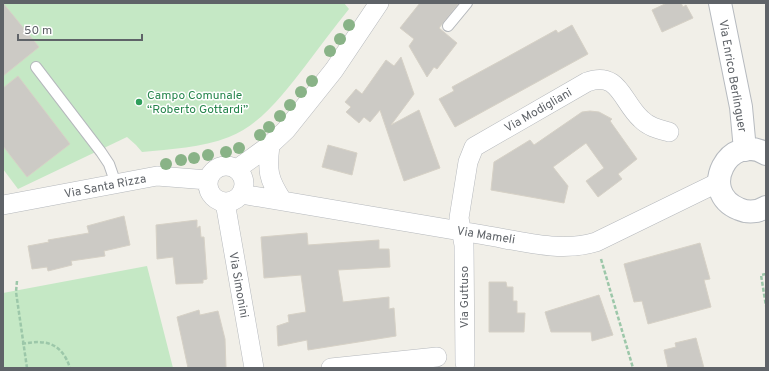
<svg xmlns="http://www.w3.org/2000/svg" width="769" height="371" font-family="Overpass,sans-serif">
<rect width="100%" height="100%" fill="#f1efe8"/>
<path fill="#c5e8c5" d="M3 3H344L349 9C334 28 320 46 306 65 284 93 263 123 229 137 201 148 171 149 142 152L136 145 127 137 18 189 3 169Z
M147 266 173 368H3V293Z"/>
<path fill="#cccac5" stroke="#d6d1c6" d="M3 3 39 47 3 76Z
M420 3H459L439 28 457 43 437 69 434 67 427 77 409 46 414 39 400 28Z
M667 3H681L683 7 686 5 693 18 662 32 652 10Z
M572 25 588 54 455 127 439 99 454 91 452 87 500 61 556 30 558 33Z
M401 57 414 94 391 125 419 110 440 168 404 181 380 110 370 122 364 117 359 123 346 112 351 107 345 102 356 89 362 94 386 60 394 66Z
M18 76 70 144 27 177 3 146V88Z
M590 111 599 112 612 119 610 121 637 159 618 174 622 179 598 197 586 181 604 168 586 143 553 167 568 186 564 203 491 190 494 162 530 140 534 145 582 112Z
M328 145 357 153 352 175 322 167Z
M124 216 130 245 104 251 105 256 71 261 72 265 48 271 47 267 32 269 28 246 49 242 48 240 89 233 87 226Z
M197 220V228L200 226 201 237H204L207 279 203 280V283L176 284 173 257 157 259 156 225Z
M307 233 308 245 379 240V249H389L390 267 338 270 343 302 389 297V309L394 308 396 336 308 350 307 340 278 346 277 326 289 322 288 315 306 312 301 275 264 278 261 237Z
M700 243 710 279 704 280 711 307 648 324 642 301 634 302 624 264Z
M489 282H506L507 287H513V301H517V313H525L524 332H489Z
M599 295 613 335 592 341 591 332H551L545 312Z
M199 310 200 315 218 311 225 339 226 368H188L177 317Z
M696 338 704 368H668L664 350 676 347 675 343Z"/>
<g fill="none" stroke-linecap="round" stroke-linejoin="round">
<defs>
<path id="lane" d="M448 26 467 3
M36 67 101 152 109 164 116 184"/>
<path id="street" d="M270 145C267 170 268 179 282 200
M208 184a18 18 0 1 1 36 0a18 18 0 1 1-36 0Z
M237 169 270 145 286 130 334 70 379 3
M241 194C322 207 403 222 484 235 520 241 561 253 596 242L719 182
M225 202 254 368
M3 205 157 176 208 180
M465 363 464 245 459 218 468 162 474 147 587 82C619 70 622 102 641 119 649 127 658 129 669 132
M331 368 437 357"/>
<path id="secondary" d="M720 3 741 107 745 150
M766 154C729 131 697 192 739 209 748 213 758 212 766 207"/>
</defs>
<use href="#lane" stroke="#b5b8bc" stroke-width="12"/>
<use href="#street" stroke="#b5b8bc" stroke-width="20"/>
<use href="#secondary" stroke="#b6babf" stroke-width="24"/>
<path stroke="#9cc7a9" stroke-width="2.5" stroke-dasharray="4 2" stroke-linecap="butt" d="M601 259 633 368
M766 274 761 275 766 306
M17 281 16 292 27 368
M22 344C46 339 62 343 70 368"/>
<use href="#lane" stroke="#fff" stroke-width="10"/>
<use href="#street" stroke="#fff" stroke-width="19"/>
<use href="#secondary" stroke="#fff" stroke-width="22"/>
</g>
<g fill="#89b387">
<circle cx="349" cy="25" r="6"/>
<circle cx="340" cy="39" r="6"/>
<circle cx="330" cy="51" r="6"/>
<circle cx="312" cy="81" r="6"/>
<circle cx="301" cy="92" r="6"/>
<circle cx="290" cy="105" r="6"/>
<circle cx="280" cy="116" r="6"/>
<circle cx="269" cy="127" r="6"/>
<circle cx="260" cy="135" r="6"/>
<circle cx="239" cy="148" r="6"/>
<circle cx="226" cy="152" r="6"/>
<circle cx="208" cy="155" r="6"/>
<circle cx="194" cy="158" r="6"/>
<circle cx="181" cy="160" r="6"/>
<circle cx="166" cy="164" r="6"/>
</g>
<circle fill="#2e9e5b" stroke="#fff" stroke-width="1.5" cx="139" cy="102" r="4"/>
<g text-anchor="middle" stroke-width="3" stroke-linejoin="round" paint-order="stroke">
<g font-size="12" fill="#5f6368" stroke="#fff">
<text transform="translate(733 76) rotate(80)" y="4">Via Enrico Berlinguer</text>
<text transform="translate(538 110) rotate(-30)" y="4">Via Modigliani</text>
<text transform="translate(105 186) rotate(-11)" y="4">Via Santa Rizza</text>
<text transform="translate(486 235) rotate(9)" y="4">Via Mameli</text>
<text transform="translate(239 285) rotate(80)" y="4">Via Simonini</text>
<text transform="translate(464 297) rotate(-90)" y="4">Via Guttuso</text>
</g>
<g font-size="12" fill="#27864d" stroke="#fff" text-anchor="start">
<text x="147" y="99">Campo Comunale<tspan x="147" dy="14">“Roberto Gottardi”</tspan></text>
</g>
</g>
<rect width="769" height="371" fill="none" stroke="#5f6368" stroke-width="8"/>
<path d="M18 34v6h124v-6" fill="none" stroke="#5f6368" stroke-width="2"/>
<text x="24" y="34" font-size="12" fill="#5f6368" stroke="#ffffff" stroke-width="3" paint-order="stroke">50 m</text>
</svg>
